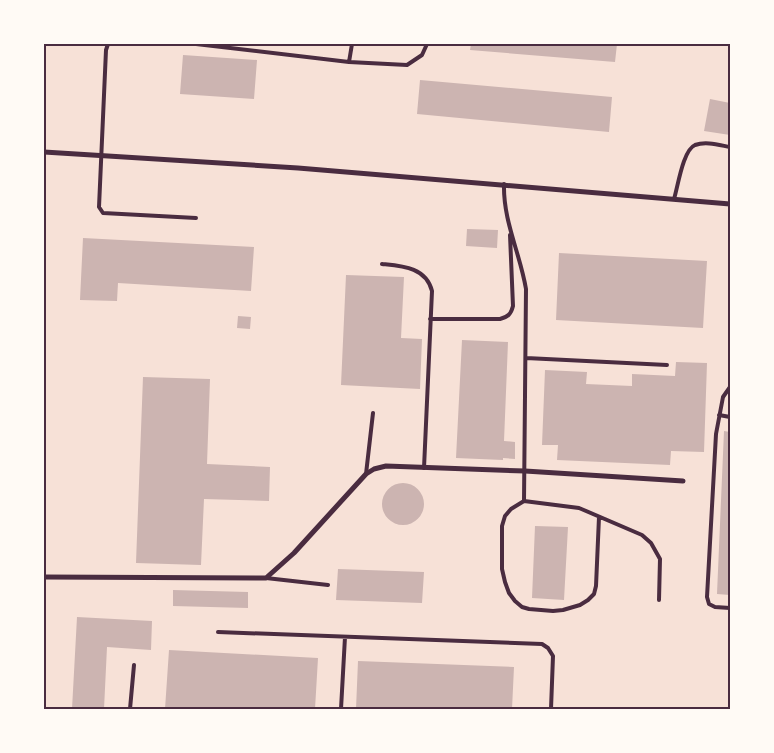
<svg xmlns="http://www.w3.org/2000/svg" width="774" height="753" font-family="'Open Sans',sans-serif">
<rect width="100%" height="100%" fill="#f7e1d7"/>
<path fill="#ccb4b1" d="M471 44H617L615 62 470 50Z
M183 55 257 60 254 99 180 94Z
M420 80 612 97 609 132 417 114Z
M710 99 730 103V135L704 131Z
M467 229 498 230 497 248 466 246Z
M83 238 254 247 251 291 118 283 117 301 80 300Z
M559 253 707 261 703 328 556 320Z
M346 275 404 277 401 338 422 339 420 389 341 385Z
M238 316 251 317 250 329 237 328Z
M462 340 508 342 504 441 515 442V459L503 458V460L456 458Z
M676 362 707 363 704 452 671 451 670 465 557 460 558 445H542L545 370 587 372 586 384 632 386V374L675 376Z
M143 377 210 379 207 464 270 467 269 501 204 499 201 565 136 563Z
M724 431 730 432V595L717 594Z
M382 504a21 21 0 1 1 42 0a21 21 0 1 1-42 0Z
M535 526 568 527 564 600 532 598Z
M338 569 424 572 422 603 336 600Z
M173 590 248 592V608L173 606Z
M77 617 152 621 151 650 107 647 104 709H72Z
M169 650 318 658 315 709H165Z
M358 661 514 667 512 709H356Z"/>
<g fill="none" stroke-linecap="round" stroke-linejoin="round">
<path stroke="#4a2c40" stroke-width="4" d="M108 44 106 50 99 207 103 213 196 218
M196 44 349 62 407 65 422 55 427 44
M349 62 352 44
M504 184C503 221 520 253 526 289L524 501
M674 199C678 186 683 150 695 145 706 141 719 145 730 147
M382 264C402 266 426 267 432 291L424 468
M430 319H500C508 317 511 314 513 306L510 235
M526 358 667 365
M730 387 723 397 716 434 707 597 709 604 715 607 730 608
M719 415 730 417
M366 474 373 413
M599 517 596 586 594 594 588 600 580 605 563 610 553 611 529 609 522 607 515 601 509 593 505 582 502 569V526L505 516 511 509 524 501 579 508 642 535 651 543 660 559 659 600
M266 578 328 585
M218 632 542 644 548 648 553 656 551 709
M130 709 134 665
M341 709 345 637"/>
<path stroke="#4a2c40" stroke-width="5" d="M44 152 298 168 730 204
M44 577 266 578 294 553 366 474 374 469 386 466 525 471 683 481"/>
</g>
<rect width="774" height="753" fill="none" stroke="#fffaf5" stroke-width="90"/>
<rect x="45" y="45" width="684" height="663" fill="none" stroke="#4a2c40" stroke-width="2"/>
</svg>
